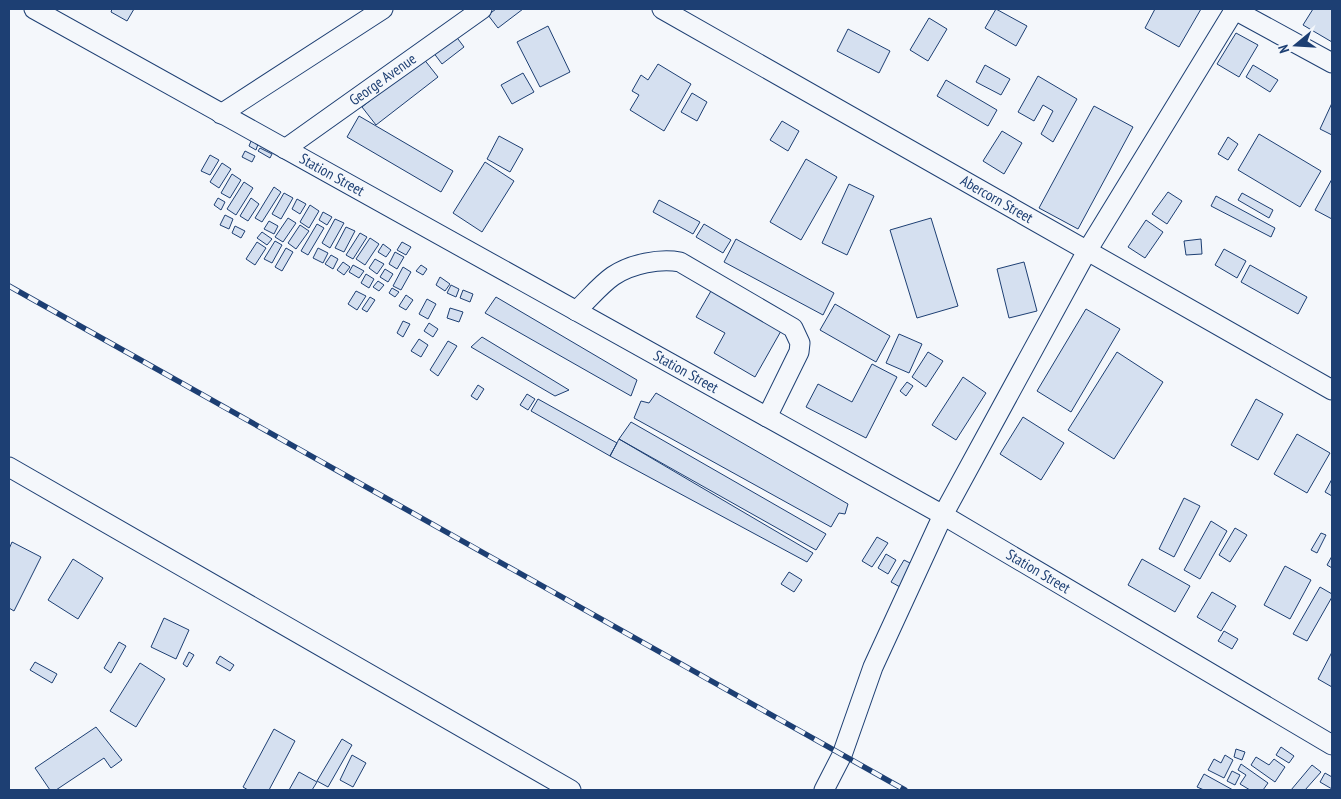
<svg xmlns="http://www.w3.org/2000/svg" width="1341" height="799" font-family="'PT Sans Narrow',sans-serif">
<rect width="100%" height="100%" fill="#f4f7fb"/>
<path fill="#d5e0f0" stroke="#1d3f73" d="M112 9H134L127 21 111 12Z
M496 9H523L498 28 488 15Z
M996 9 1027 26 1016 46 985 28Z
M1155 9H1201L1179 47 1145 28Z
M1313 9H1332V42L1303 25Z
M929 18 947 29 928 61 910 50Z
M548 26 570 72 540 87 517 42Z
M848 29 890 51 879 73 837 51Z
M1236 33 1258 45 1239 77 1217 64Z
M455 35 464 47 442 64 433 52Z
M423 58 438 77 376 125 362 107Z
M658 64 691 84 664 131 630 110 639 95 632 91 641 75 648 80Z
M985 65 1010 79 1001 95 976 82Z
M1253 65 1278 80 1270 92 1246 77Z
M523 73 534 92 512 104 501 85Z
M1038 76 1077 99 1053 142 1041 134 1053 111 1043 105 1034 121 1018 112Z
M946 80 997 110 988 126 937 96Z
M692 93 707 102 697 121 681 112Z
M1332 103V135L1320 129Z
M1094 106 1133 127 1078 229 1039 208Z
M359 116 453 171 441 192 347 137Z
M782 121 799 131 788 151 770 140Z
M1002 131 1022 143 1004 174 983 161Z
M1259 134 1321 171 1300 207 1238 170Z
M499 136 523 149 510 172 487 159Z
M1228 137 1238 144 1228 160 1218 154Z
M251 141 258 144 256 150 249 146Z
M260 148 272 154 270 158 258 151Z
M245 151 255 156 252 162 242 157Z
M210 155 219 160 210 175 201 171Z
M806 159 837 177 801 240 770 222Z
M485 162 514 181 482 232 453 213Z
M222 163 231 169 219 188 210 182Z
M232 174 241 180 230 198 221 193Z
M1332 179V219L1315 210Z
M244 182 253 188 236 215 227 209Z
M849 184 874 196 847 255 822 243Z
M274 187 281 192 262 222 255 218Z
M1168 192 1182 201 1167 224 1152 214Z
M284 193 293 198 281 219 272 214Z
M1242 193 1273 210 1269 218 1238 200Z
M1216 196 1275 228 1271 237 1211 206Z
M218 198 225 202 221 210 214 205Z
M251 198 259 204 248 221 240 216Z
M297 199 306 204 300 214 292 209Z
M659 200 700 222 693 234 653 212Z
M310 205 319 211 309 228 300 222Z
M323 212 332 217 327 225 319 220Z
M225 215 233 219 229 229 220 225Z
M288 218 296 223 283 242 275 237Z
M931 218 958 306 917 318 890 230Z
M335 219 344 223 330 248 322 243Z
M1146 220 1163 232 1145 258 1128 247Z
M269 221 278 226 274 234 264 229Z
M317 224 324 228 308 255 301 251Z
M704 224 731 240 723 253 696 237Z
M300 225 309 231 296 249 288 243Z
M235 226 245 231 241 238 232 233Z
M346 227 355 231 344 252 335 248Z
M262 232 272 239 267 245 257 238Z
M360 233 367 237 353 259 346 255Z
M370 238 379 244 365 265 356 259Z
M736 239 834 293 823 315 724 262Z
M1201 239 1202 254 1186 255 1184 241Z
M275 241 282 245 272 263 264 259Z
M257 242 266 248 255 265 246 259Z
M402 242 411 247 406 255 397 250Z
M383 244 391 250 386 257 378 252Z
M286 248 293 252 282 271 275 267Z
M318 248 328 253 323 263 313 258Z
M1224 249 1246 261 1237 278 1215 265Z
M395 252 404 257 397 269 389 264Z
M331 255 338 259 333 269 325 264Z
M375 259 384 264 377 274 369 268Z
M343 262 350 267 344 275 337 270Z
M1024 262 1037 311 1009 318 997 269Z
M353 265 364 271 359 278 349 272Z
M421 265 427 269 423 275 416 271Z
M1250 265 1307 297 1298 314 1241 282Z
M403 267 411 272 401 290 393 286Z
M385 269 393 274 388 282 380 277Z
M366 274 374 279 369 288 361 283Z
M440 277 450 284 445 291 436 285Z
M378 281 384 285 379 291 373 287Z
M451 285 459 289 456 297 447 293Z
M392 288 399 292 395 297 389 293Z
M463 290 473 294 470 302 460 298Z
M356 291 366 296 357 310 348 304Z
M711 291 781 331 755 377 714 353 725 333 696 317Z
M406 295 413 300 406 310 399 306Z
M370 297 375 300 367 312 362 309Z
M496 297 637 380 631 396 485 313Z
M427 299 436 304 428 319 419 314Z
M835 304 890 336 876 362 820 330Z
M450 308 463 312 459 322 447 318Z
M1086 309 1120 329 1071 412 1037 391Z
M403 321 410 324 403 337 397 333Z
M429 323 438 329 433 337 424 331Z
M899 334 922 344 909 373 886 363Z
M482 337 569 390 555 396 471 347Z
M419 339 428 345 421 357 411 351Z
M448 341 457 346 438 376 430 370Z
M928 352 943 361 926 387 912 377Z
M1117 352 1163 382 1114 459 1068 430Z
M872 364 897 377 866 438 806 407 818 384 852 402Z
M963 377 986 393 956 440 932 425Z
M907 382 913 386 906 396 900 391Z
M478 385 484 389 477 400 471 396Z
M656 393 848 504 845 514 839 513 831 527 634 418 641 401 649 403Z
M527 394 535 399 528 410 520 405Z
M538 399 617 443 610 456 531 411Z
M1256 399 1283 414 1258 460 1231 445Z
M1023 417 1064 443 1041 480 1000 454Z
M631 422 826 534 816 550 619 439Z
M1297 434 1330 453 1307 493 1274 474Z
M619 439 813 553 807 562 610 456Z
M1332 479V496L1325 492Z
M1184 498 1200 506 1174 557 1159 549Z
M1211 521 1227 531 1200 579 1184 570Z
M1235 528 1247 535 1230 562 1219 555Z
M1321 533 1326 535 1317 553 1311 550Z
M877 537 888 543 872 567 862 561Z
M12 542 41 557 14 611 9 608V549Z
M886 554 896 560 888 574 878 568Z
M1332 556V568L1327 565Z
M73 559 103 578 78 619 48 600Z
M1142 559 1190 586 1175 612 1128 585Z
M904 560 912 564 900 587 891 582Z
M1285 566 1311 580 1290 619 1264 605Z
M789 572 802 580 794 592 781 584Z
M1320 587 1332 594V597L1307 641 1293 634Z
M1212 592 1236 606 1221 631 1197 617Z
M164 618 189 630 176 659 151 647Z
M1224 631 1238 639 1232 649 1218 641Z
M119 642 126 646 111 673 104 668Z
M189 652 194 655 187 667 183 664Z
M1332 652V687L1318 679Z
M220 656 234 665 230 671 216 663Z
M35 662 57 674 52 683 30 670Z
M140 663 165 679 136 727 110 711Z
M96 727 122 760 111 768 104 758 56 790H50L35 768Z
M274 729 295 741 269 790H248L243 787Z
M342 739 352 745 328 787 317 781Z
M1281 747 1294 756 1289 763 1276 755Z
M1236 749 1245 752 1242 760 1234 757Z
M352 755 366 763 353 787 340 780Z
M1225 755 1233 760 1224 778 1208 770 1214 759 1221 763Z
M1256 757 1269 765 1274 759 1285 767 1275 782 1251 765Z
M1241 764 1268 783 1263 790H1250L1240 784 1246 775 1238 770Z
M1312 765 1321 772 1305 790H1291Z
M1232 771 1240 775 1235 785 1227 781Z
M299 772 317 782 312 790H289Z
M1325 773 1332 777V789L1320 782Z
M1204 774 1233 790H1204L1197 787Z"/>
<g fill="none" stroke-linecap="round" stroke-linejoin="round">
<defs>
<g id="minor">
<path id="s1" d="M34 9 943 515 1332 745"/>
<path id="s2" d="M662 9 1332 390"/>
<path d="M1233 9 1332 63"/>
<path d="M221 114 383 9"/>
<path id="s3" d="M285 149 482 9"/>
<path d="M576 311C588 300 600 285 613 276 631 264 660 258 680 262L793 328 800 343 799 352 767 417"/>
<path d="M9 467 571 790"/>
<path d="M824 790 842 755 873 667 943 515 1087 251 1235 9"/>
</g>
</defs>
<use href="#minor" stroke="#1d3f73" stroke-width="21"/>
<use href="#minor" stroke="#f4f7fb" stroke-width="19"/>
<defs>
<path id="rail" d="M9 286 905 790"/>
</defs>
<use href="#rail" stroke="#1d3f73" stroke-width="5.5"/>
<use href="#rail" stroke="#f4f7fb" stroke-width="4" stroke-dasharray="11" stroke-linecap="butt"/>
</g>
<g text-anchor="middle" stroke-width="4" stroke-linejoin="round" paint-order="stroke">
<g font-size="15" fill="#1d3f73" stroke="#f4f7fb">
<text dy="5" stroke="none"><textPath href="#s3" startOffset="120">George Avenue</textPath></text>
<text dy="5" stroke="none"><textPath href="#s1" startOffset="341">Station Street</textPath></text>
<text dy="5" stroke="none"><textPath href="#s2" startOffset="385">Abercorn Street</textPath></text>
<text dy="5" stroke="none"><textPath href="#s1" startOffset="746">Station Street</textPath></text>
<text dy="5" stroke="none"><textPath href="#s1" startOffset="1151">Station Street</textPath></text>
</g>
</g>
<rect width="1341" height="799" fill="none" stroke="#1d3f73" stroke-width="20"/>
<g transform="translate(1296 45) rotate(252)" stroke="#f4f7fb" stroke-width="4" paint-order="stroke">
<path d="M0-4L9 19L0 12L-9 19Z" fill="#1d3f73"/>
<text y="-8" font-size="14" font-weight="bold" text-anchor="middle" fill="#1d3f73">N</text>
</g>
</svg>
